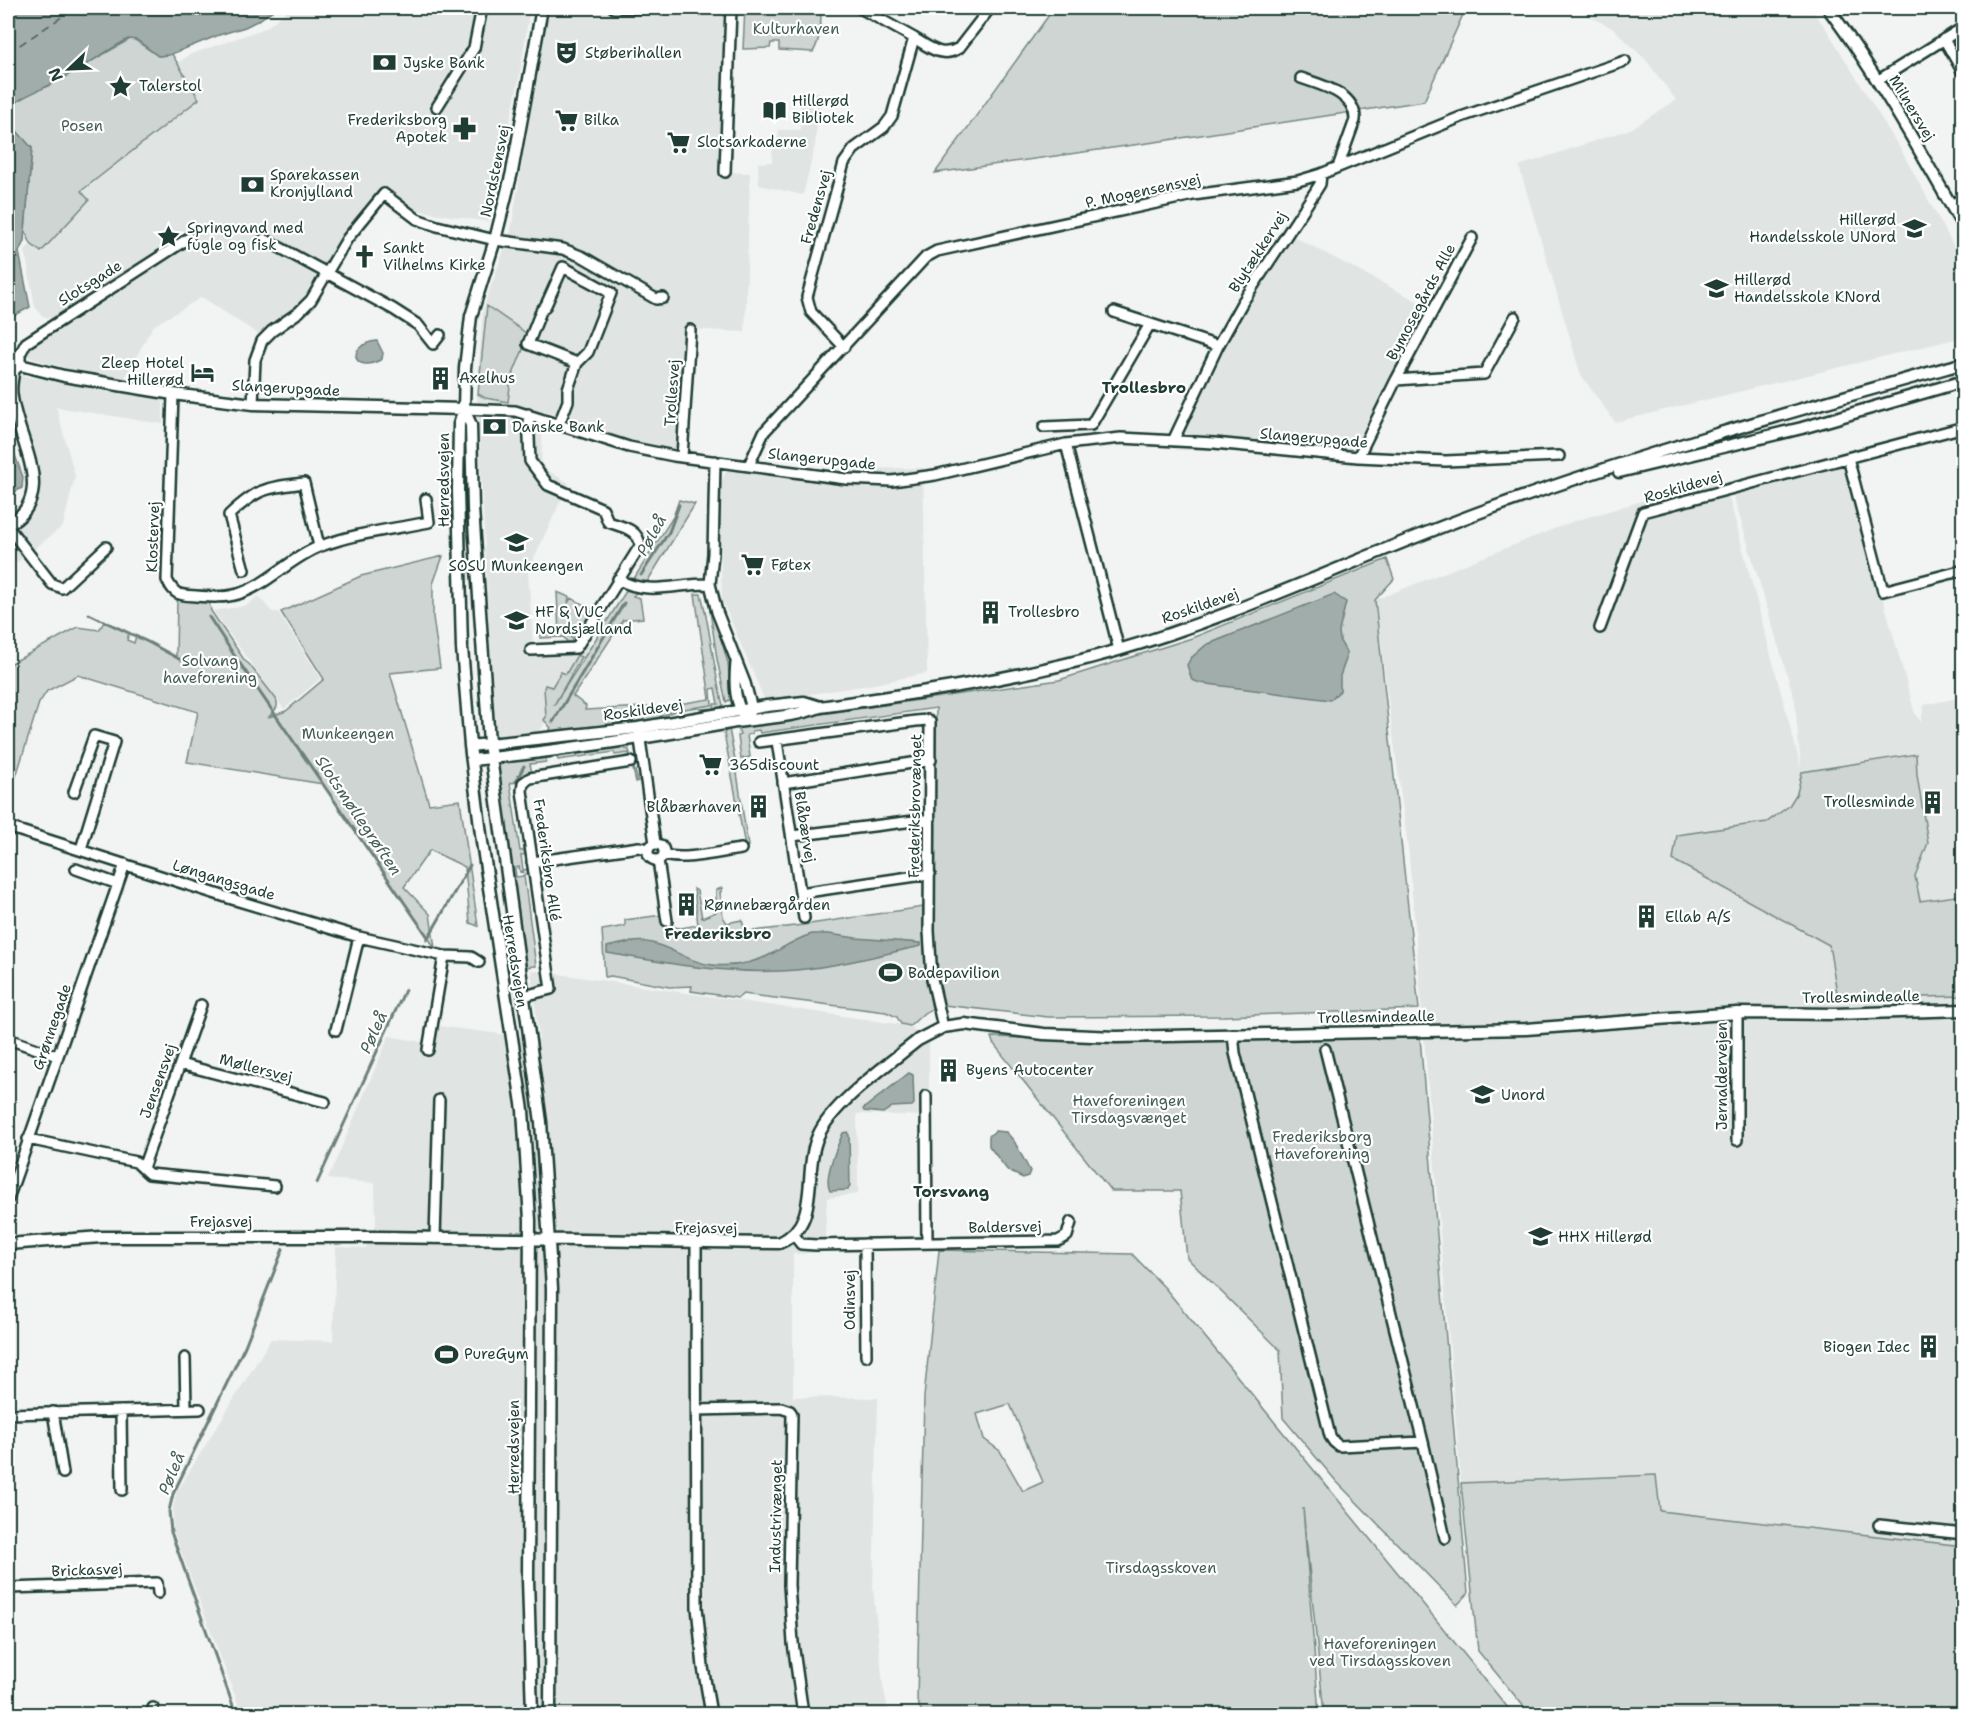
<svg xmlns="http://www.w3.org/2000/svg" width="1971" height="1722" font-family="'Shantell Sans',sans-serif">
<rect width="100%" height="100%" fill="#f2f3f3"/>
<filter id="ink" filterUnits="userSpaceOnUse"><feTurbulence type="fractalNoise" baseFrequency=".0167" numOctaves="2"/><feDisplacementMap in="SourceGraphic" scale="12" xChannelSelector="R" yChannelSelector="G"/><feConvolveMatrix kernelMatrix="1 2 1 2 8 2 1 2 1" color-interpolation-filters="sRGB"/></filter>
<g filter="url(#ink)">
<path fill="#e0e4e3" d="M290 8H530L518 84 488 222 416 210 380 189 343 238 298 306 258 334 202 297 153 326 123 381 50 364 26 356 50 318 41 315 35 306 25 251 31 244 41 251 81 191 178 63 189 55 266 28Z
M548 8 592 12H671L687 8H725L726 13 721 172 750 173 745 332 689 329 681 452 619 437 543 411 541 467 569 483 528 571 533 644 594 646 539 732 495 739 477 395 483 309 511 230Z
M1574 8H1810L1825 27 1902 152 1963 263V337L1615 422 1581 375 1519 166 1631 129 1676 100 1646 60 1614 29Z
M801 92H820L815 145 803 195 759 185 758 163 772 162 773 141H778L779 130H800Z
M1283 231 1430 308 1352 449 1175 450Z
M18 375 163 398V424L56 407 75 476 63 526 19 561 8 564V534L32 513 37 496 38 476 21 423Z
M1845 462 1915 714 1921 722 1924 705 1963 697V1546L1660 1511 1656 1475 1461 1483 1409 855 1375 600 1572 522 1722 477 1730 501 1801 768 1795 701 1733 494Z
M923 468 927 673 869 685 765 701 722 600 719 488 727 470Z
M258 596 272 612H278L321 678 284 709 213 611 239 607 249 604Z
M531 970 910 1026 929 1042V1116L857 1114 858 1194 827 1198 824 1252 793 1254V1397L878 1398 873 1589 883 1686 889 1714H242L173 1530V1511L176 1493 271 1339 333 1341 336 1247 366 1248 376 1224 375 1183 328 1179 389 1036 421 1042 438 1026 539 1039Z"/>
<path fill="#ced5d3" stroke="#768984" stroke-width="1.5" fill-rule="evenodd" d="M745 8H821C821 22 821 39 813 52L779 50V43H771L770 48 743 49Z
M1054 8H1466L1424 101 1155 142 935 173Z
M132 38 158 56 172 54 199 99 81 191 89 200 41 252 31 244 25 231 32 148 8 122V110L24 96 53 83Z
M487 306 529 335 511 379 508 402 485 398 478 394Z
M679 500 695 504 647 582 633 596 640 598 643 618 623 620 573 696 586 706 585 710 666 706 710 699 695 594H701C711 631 713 668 723 705L719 710 701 711 700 709 714 708V704H718L715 688 711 689 712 705 677 710 652 720 548 732 551 728 544 720 546 717 544 688 545 685 552 687 561 672 566 674 577 655 581 657 554 705 673 517Z
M443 556 433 584V617L440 668 390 673 429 804 460 800 478 926 470 923 465 867 430 850 404 887 430 914 435 948 323 784 187 762 198 712 78 675 47 691 39 703 8 802V665L78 627 99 630 104 622 129 633 127 640 134 643 136 636 176 657 177 600 209 601 211 611 245 661 249 664 276 699C280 709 273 711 269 717L286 711 324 679 281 612 361 576Z
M1387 559 1394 579 1375 600 1419 1009 1223 1016 1048 1017 944 1005 935 963 933 935 936 708 760 733 759 730 752 731V734L747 735 750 757 741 759 738 736 740 735 737 726 1059 680 1192 638Z
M557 592 569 597 568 603 571 598 593 609 576 637H570L576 641 569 645 564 637 540 638V635L559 634Z
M710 602 728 663 731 699 726 702 717 659 709 604Z
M729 729 735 760 748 846H745L724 733Z
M624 743 630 748 623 745V748L629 750 638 781 636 782 629 753 615 755 614 752 558 760 557 757 546 758V762L530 764 532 773 523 776 518 782 510 783 520 851 527 850V854L521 855 523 870 530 869V874L524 875 523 871 520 872 519 867 515 868 516 877 524 876 536 966 524 967 497 772 500 765 507 759Z
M1916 754 1917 775 1928 843 1915 876 1920 901 1963 895V996L1838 999 1829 945 1673 860 1677 835 1767 822 1789 806 1797 793 1802 772Z
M722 888V891L720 892 723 917 727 923 742 920 745 932 803 925 923 907 925 965 932 1009 924 1013 910 1026 901 1024 897 1017 886 1012 743 994 738 998 691 991 692 986 669 987 611 976 605 977 602 930 625 926V920L662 915 665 926 681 928 698 925 694 889 697 891 702 918 716 912V890Z
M991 1037 1112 1041 1420 1038 1468 1594 1457 1605 1336 1481 1283 1418 1280 1350 1187 1258 1180 1191H1111L993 1043Z
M939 1250 1132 1254 1165 1288 1513 1714H1324L1303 1508 1319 1714H923L917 1701 924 1397ZM1010 1404 1043 1482 1023 1491 1000 1451 984 1439 977 1414Z
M1656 1475 1660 1511 1963 1546V1714H1530L1478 1651 1461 1483Z"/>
<path fill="#a1adaa" stroke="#6d807b" stroke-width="1.5" d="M8 8H276L259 20 245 27 219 35 169 55 158 56 137 40 128 39C104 53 81 68 56 82 39 91 20 96 8 110Z
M8 121 32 148 24 241 19 252 30 307 8 319Z
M377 341 383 353 382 359C352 376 345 344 377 341Z
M8 436 23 477 22 488C12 493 7 497 10 508L8 510Z
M1334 594 1346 602 1339 631 1340 641 1346 652V659L1340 676V691L1330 700 1200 683 1192 680 1187 665 1191 658 1206 645Z
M812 934H829L856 938 921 943V946C875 956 828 969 781 971 723 974 664 963 607 953V947C621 944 637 939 652 943 673 948 690 963 713 965 734 967 756 963 775 952 787 945 798 938 812 934Z
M909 1073 913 1075 914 1104 912 1106 892 1107 883 1113 864 1111 863 1109Z
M995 1131 1006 1132 1014 1141 1030 1171 1028 1176 1023 1178 1008 1171 989 1146V1136Z
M847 1132 849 1135 850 1185 848 1190 830 1191C823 1178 837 1147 843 1133Z"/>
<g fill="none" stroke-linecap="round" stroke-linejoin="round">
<path stroke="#6d807b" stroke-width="3" d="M641 575 669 532 679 505
M89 614 150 643 181 660 239 662 428 937
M209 617 238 661
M553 722 624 603
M516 781 524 766
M427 940 470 865
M317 1183 405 990
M236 1714 171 1532 169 1511 173 1494 245 1346 283 1249"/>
<path stroke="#465f57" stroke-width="1.5" stroke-dasharray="8 6" stroke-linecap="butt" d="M8 53 75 8
M8 240 18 259
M8 256 17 258"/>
<defs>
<path id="minor" d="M614 8H665
M914 38C929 47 942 59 959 48L990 8
M1944 39 1964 74
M1301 78C1321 85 1356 93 1355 120L1338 167
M1877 81 1964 27
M437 107 474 48 482 8
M725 172 731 8
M1951 205 1964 198
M264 239 393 309 418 325 433 344 440 335
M1114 312 1218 346
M844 347 811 312 807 297 844 163 854 149 884 127 892 116 914 38 860 8
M20 365V354L26 343 189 238
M1396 380 1484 374 1515 317
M173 394 167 580C175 596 180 595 196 596 210 597 225 598 238 594 268 585 291 557 321 546 355 533 394 529 429 522L426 499
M253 404 255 360 262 341 272 331 299 312 311 300 347 239 384 194 417 219 437 226 495 240 563 249 583 257 656 299 663 298
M464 409 515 411 629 447 674 456 846 479 892 481 935 475 1066 444 1121 438 1214 443 1358 457 1446 461 1559 456
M528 414 530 461 548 485 603 509 608 522C622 527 639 529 640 546L576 648 531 650
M559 424 568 401V389L577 363 588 352 611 293 563 267 546 305 541 311 528 344 577 363
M1044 427 1091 425 1150 324
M1173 441 1218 346 1242 303 1315 192 1320 184 1321 174
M1066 444 1119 650
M682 457 690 330
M1358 457 1396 380 1472 238
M1848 458 1883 591 1964 570
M715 461 713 554 710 584 717 612 745 683 752 709 747 720C734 705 734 683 736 663
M749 465 764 432 926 257 937 251 1193 195 1298 181 1321 174 1461 117 1625 61
M8 527 52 584 62 588 106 547
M244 570 229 515C258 488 265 488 304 483L319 546
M618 579C647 597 678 583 710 584
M1600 628 1643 512 1964 427
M639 733 655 843
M777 741 804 918
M759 742 916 721 927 720 930 722 929 931 932 979 943 1027
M783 783 931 760
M74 792 94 736 114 742 81 849
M8 827 232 899 359 937 444 956 471 957 479 962
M792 836 930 819
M648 852a8 8 0 1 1 16 0a8 8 0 1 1-16 0Z
M664 855C684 861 719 852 741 849
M658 860 667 921
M532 862 639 847 648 849
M76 869 118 884
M800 893 930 874
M524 996 551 989 522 791 523 783 530 778 631 762
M1737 1013V1140
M336 1030 359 937
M1233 1034 1235 1053 1330 1436 1334 1442 1339 1446 1423 1442
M14 1041 57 1056
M1325 1049 1423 1442 1445 1538
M428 1050 444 956
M180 1064 325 1102
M926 1096 927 1243
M28 1139 136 1162 149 1174 275 1186
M143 1168 201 1005
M8 1199 125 864
M794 1235 801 1244 816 1245 1058 1241 1067 1236 1071 1222
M435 1238 439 1100
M696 1242 697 1607 703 1667 711 1714
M865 1244 866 1356
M185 1358 186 1409
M697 1410 781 1408 790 1411 792 1414 789 1585 793 1643 803 1714
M121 1411 122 1490
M53 1412 63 1473
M8 1414 200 1409
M1879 1525 1964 1534
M8 1588 157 1583 158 1593
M153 1708V1714"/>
<path id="tertiary" d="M1828 8C1879 77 1921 153 1964 228
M464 409 471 425 473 509 489 743 541 1122 552 1288 550 1714
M1619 472 1802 428 1964 381
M8 525C59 495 17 441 12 397 10 388 12 378 14 369L20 365 64 376 173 394 253 404 464 409
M470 746 638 728 767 706 804 702 820 707
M472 760C558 751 645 738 730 723 760 718 791 718 820 707 919 693 1018 679 1115 651 1243 614 1362 555 1486 510 1642 453 1804 408 1964 363
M8 1244 101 1237H379L779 1243C822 1224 802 1173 818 1136 832 1103 890 1063 918 1040L943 1027 964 1024 1044 1034 1116 1037 1526 1029 1737 1013 1834 1014 1964 1010
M532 1714 528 1579 530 1220 523 1110 482 842 470 746 462 648 458 490 459 424 464 409 465 368 471 316 495 240 512 172 542 8"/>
</defs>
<use href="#minor" stroke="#1f3d34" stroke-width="14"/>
<use href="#tertiary" stroke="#1f3d34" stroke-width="15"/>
<use href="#minor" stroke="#fff" stroke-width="9"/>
<use href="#tertiary" stroke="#fff" stroke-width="10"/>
</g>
</g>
<defs>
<symbol id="theatre-bare" viewBox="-9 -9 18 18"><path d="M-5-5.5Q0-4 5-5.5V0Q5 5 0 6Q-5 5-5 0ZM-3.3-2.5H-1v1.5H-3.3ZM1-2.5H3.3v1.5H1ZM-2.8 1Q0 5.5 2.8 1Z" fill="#1f3d34" stroke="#fff" stroke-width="2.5" paint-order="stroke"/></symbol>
<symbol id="bank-bare" viewBox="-9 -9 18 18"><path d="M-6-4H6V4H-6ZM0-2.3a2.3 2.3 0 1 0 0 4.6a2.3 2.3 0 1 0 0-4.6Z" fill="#1f3d34" stroke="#fff" stroke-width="2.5" paint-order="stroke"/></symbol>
<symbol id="sight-bare" viewBox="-9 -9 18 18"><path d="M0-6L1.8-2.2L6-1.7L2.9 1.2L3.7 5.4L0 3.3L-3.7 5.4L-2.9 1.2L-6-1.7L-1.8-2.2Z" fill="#1f3d34" stroke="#fff" stroke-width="2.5" paint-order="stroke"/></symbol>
<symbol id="library-bare" viewBox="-9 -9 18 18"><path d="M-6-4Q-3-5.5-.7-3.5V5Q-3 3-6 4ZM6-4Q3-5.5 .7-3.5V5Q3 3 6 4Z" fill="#1f3d34" stroke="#fff" stroke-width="2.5" paint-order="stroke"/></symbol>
<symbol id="supermarket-bare" viewBox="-9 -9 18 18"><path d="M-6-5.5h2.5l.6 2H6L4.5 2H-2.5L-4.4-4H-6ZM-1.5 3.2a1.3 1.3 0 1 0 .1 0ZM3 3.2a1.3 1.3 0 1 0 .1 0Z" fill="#1f3d34" stroke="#fff" stroke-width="2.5" paint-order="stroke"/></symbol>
<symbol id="pharmacy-bare" viewBox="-9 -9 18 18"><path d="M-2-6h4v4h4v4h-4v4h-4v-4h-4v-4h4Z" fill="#1f3d34" stroke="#fff" stroke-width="2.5" paint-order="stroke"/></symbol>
<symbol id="university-bare" viewBox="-9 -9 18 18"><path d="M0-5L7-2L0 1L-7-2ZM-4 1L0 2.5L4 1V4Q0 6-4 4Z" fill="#1f3d34" stroke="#fff" stroke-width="2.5" paint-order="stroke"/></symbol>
<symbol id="church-bare" viewBox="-9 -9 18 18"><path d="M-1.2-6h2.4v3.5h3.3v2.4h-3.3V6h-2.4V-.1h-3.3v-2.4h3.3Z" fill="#1f3d34" stroke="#fff" stroke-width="2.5" paint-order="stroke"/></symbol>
<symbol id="hotel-bare" viewBox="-9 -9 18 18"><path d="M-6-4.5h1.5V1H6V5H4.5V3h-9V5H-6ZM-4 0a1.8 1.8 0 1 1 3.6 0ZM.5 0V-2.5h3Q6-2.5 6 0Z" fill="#1f3d34" stroke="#fff" stroke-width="2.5" paint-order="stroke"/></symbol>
<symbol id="building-bare" viewBox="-9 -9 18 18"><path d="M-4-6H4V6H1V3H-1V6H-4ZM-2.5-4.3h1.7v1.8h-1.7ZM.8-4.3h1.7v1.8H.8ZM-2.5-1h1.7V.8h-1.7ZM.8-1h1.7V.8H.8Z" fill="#1f3d34" stroke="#fff" stroke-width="2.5" paint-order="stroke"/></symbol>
<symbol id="school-bare" viewBox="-9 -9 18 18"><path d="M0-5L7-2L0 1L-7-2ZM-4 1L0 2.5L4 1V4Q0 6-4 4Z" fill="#1f3d34" stroke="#fff" stroke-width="2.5" paint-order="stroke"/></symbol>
<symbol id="stadium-bare" viewBox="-9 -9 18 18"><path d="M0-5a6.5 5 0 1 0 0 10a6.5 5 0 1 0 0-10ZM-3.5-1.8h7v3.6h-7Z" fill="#1f3d34" stroke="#fff" stroke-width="2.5" paint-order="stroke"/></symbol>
</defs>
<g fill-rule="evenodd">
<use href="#theatre-bare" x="550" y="36" width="33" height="33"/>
<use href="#bank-bare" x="368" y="46" width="33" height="33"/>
<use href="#sight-bare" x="104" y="70" width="33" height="33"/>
<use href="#library-bare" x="758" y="94" width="33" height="33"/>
<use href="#supermarket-bare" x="550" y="104" width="33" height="33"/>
<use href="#pharmacy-bare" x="448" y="112" width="33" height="33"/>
<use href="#supermarket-bare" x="662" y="126" width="33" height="33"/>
<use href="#bank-bare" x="236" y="168" width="33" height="33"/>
<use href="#university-bare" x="1898" y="212" width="33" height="33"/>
<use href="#sight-bare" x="152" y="220" width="33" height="33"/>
<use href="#church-bare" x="348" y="240" width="33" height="33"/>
<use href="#university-bare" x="1700" y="272" width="33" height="33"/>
<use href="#hotel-bare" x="186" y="356" width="33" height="33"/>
<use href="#building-bare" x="424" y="362" width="33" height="33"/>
<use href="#bank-bare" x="478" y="410" width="33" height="33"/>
<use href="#school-bare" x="500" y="526" width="33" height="33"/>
<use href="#supermarket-bare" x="736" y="548" width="33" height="33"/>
<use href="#building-bare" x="974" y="596" width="33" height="33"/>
<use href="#school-bare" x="500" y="604" width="33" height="33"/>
<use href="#supermarket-bare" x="694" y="748" width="33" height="33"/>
<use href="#building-bare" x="1916" y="786" width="33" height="33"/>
<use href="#building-bare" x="742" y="790" width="33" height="33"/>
<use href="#building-bare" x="670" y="888" width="33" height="33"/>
<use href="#building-bare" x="1630" y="900" width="33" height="33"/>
<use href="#stadium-bare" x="874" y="956" width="33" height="33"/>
<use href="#building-bare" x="932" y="1054" width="33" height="33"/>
<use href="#school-bare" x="1466" y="1078" width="33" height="33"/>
<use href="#university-bare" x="1524" y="1220" width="33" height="33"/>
<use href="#building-bare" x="1912" y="1330" width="33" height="33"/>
<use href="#stadium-bare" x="430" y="1338" width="33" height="33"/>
</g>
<g text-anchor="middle" stroke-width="4.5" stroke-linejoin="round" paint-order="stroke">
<g font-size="15" fill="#425b54" stroke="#fff">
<text x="796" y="34">Kulturhaven</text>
<text x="82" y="131">Posen</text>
<text x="210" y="666">Solvang<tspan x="210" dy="17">haveforening</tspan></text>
<text x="348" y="739">Munkeengen</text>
<text x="1129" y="1106">Haveforeningen<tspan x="1129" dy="17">Tirsdagsvænget</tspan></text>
<text x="1322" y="1142">Frederiksborg<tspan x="1322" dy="17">Haveforening</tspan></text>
<text x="1161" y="1573">Tirsdagsskoven</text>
<text x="1380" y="1649">Haveforeningen<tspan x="1380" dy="17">ved Tirsdagsskoven</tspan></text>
</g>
<g font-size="15" fill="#1f3d34" stroke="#fff" text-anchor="start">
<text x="585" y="58">Støberihallen</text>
<text x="403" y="68">Jyske Bank</text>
<text x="139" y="91">Talerstol</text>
<text x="792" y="106">Hillerød<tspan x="792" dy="17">Bibliotek</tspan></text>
<text x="447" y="125" text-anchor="end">Frederiksborg<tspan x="447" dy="17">Apotek</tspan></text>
<text x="584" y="125">Bilka</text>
<text x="697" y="147">Slotsarkaderne</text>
<text x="270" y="180">Sparekassen<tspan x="270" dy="17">Kronjylland</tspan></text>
<text x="1896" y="225" text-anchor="end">Hillerød<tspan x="1896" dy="17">Handelsskole UNord</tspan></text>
<text x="187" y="233">Springvand med<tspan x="187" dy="17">fugle og fisk</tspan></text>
<text x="383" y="253">Sankt<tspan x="383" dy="17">Vilhelms Kirke</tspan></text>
<text x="1734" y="285">Hillerød<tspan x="1734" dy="17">Handelsskole KNord</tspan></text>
<text x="184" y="368" text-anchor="end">Zleep Hotel<tspan x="184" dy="17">Hillerød</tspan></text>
<text x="459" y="383">Axelhus</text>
<text x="512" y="432">Danske Bank</text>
<text x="771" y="570">Føtex</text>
<text x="516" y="571" text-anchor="middle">SOSU Munkeengen</text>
<text x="535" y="617">HF &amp; VUC<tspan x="535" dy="17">Nordsjælland</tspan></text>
<text x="1008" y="617">Trollesbro</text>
<text x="729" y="770">365discount</text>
<text x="1915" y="807" text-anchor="end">Trollesminde</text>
<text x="741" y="812" text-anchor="end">Blåbærhaven</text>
<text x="704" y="910">Rønnebærgården</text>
<text x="1665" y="922">Ellab A/S</text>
<text x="908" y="978">Badepavilion</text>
<text x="966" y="1075">Byens Autocenter</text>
<text x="1501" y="1100">Unord</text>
<text x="1558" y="1242">HHX Hillerød</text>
<text x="1910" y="1352" text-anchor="end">Biogen Idec</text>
<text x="464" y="1359">PureGym</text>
</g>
<g font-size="15" fill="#1f3d34" stroke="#fff">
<text transform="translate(1912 108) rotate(59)" y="5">Milnersvej</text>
<text transform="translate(495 171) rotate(-78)" y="5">Nordstensvej</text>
<text transform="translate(1143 191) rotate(-12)" y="5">P. Mogensensvej</text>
<text transform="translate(816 207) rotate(-74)" y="5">Fredensvej</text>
<text transform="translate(1258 252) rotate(-57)" y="5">Blytækkervej</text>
<text transform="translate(90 283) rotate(-32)" y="5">Slotsgade</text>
<text transform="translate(1421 302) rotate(-62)" y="5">Bymosegårds Alle</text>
<text transform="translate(286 388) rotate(3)" y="5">Slangerupgade</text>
<text transform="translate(672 393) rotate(-86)" y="5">Trollesvej</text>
<text transform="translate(1314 438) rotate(5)" y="5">Slangerupgade</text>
<text transform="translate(822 459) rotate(6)" y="5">Slangerupgade</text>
<text transform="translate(444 480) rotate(-90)" y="5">Herredsvejen</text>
<text transform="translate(1683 487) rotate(-16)" y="5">Roskildevej</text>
<text transform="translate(153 537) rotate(-88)" y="5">Klostervej</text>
<text transform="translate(1200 606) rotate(-19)" y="5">Roskildevej</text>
<text transform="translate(643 710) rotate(-8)" y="5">Roskildevej</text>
<text transform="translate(915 806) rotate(-89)" y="5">Frederiksbrovænget</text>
<text transform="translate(805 827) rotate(81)" y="5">Blåbærvej</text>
<text transform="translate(547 860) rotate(82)" y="5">Frederiksbro Allé</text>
<text transform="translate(224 880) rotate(17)" y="5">Løngangsgade</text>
<text transform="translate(515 961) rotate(81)" y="5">Herredsvejen</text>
<text transform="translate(1861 997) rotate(-1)" y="5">Trollesmindealle</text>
<text transform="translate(1376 1017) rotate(-1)" y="5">Trollesmindealle</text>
<text transform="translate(52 1027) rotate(-71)" y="5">Grønnegade</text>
<text transform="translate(256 1068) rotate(15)" y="5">Møllersvej</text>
<text transform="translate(1722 1076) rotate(-90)" y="5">Jernaldervejen</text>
<text transform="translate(158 1081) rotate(-70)" y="5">Jensensvej</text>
<text x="221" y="1227">Frejasvej</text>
<text transform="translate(1005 1227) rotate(-1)" y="5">Baldersvej</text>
<text transform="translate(706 1228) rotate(1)" y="5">Frejasvej</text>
<text transform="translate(850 1300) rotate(-90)" y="5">Odinsvej</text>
<text transform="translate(514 1447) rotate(-90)" y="5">Herredsvejen</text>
<text transform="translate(776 1516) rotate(-89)" y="5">Industrivænget</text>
<text transform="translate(87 1570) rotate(-2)" y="5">Brickasvej</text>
</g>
<g font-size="16" font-weight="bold" fill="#1f3d34" stroke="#fff">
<text x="1144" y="393">Trollesbro</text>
<text x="718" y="939">Frederiksbro</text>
<text x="951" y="1197">Torsvang</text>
</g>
<g font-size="16" font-style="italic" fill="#465f57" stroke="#fff">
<text transform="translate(651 535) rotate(-61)" y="6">Pøleå</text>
<text transform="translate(359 815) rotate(56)" y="6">Slotsmøllegrøften</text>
<text transform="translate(373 1032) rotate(-65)" y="6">Pøleå</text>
<text transform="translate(171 1473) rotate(-67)" y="6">Pøleå</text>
</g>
</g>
<rect width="1971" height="1722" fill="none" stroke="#fff" stroke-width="30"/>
<rect x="15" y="15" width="1941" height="1692" fill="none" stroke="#1f3d34" stroke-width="2" filter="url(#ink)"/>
<g transform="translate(69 69) rotate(247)" stroke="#ffffff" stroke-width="4.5" paint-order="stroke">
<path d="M0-4.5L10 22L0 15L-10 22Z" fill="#1f3d34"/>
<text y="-9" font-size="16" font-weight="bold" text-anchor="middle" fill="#1f3d34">N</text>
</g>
</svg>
